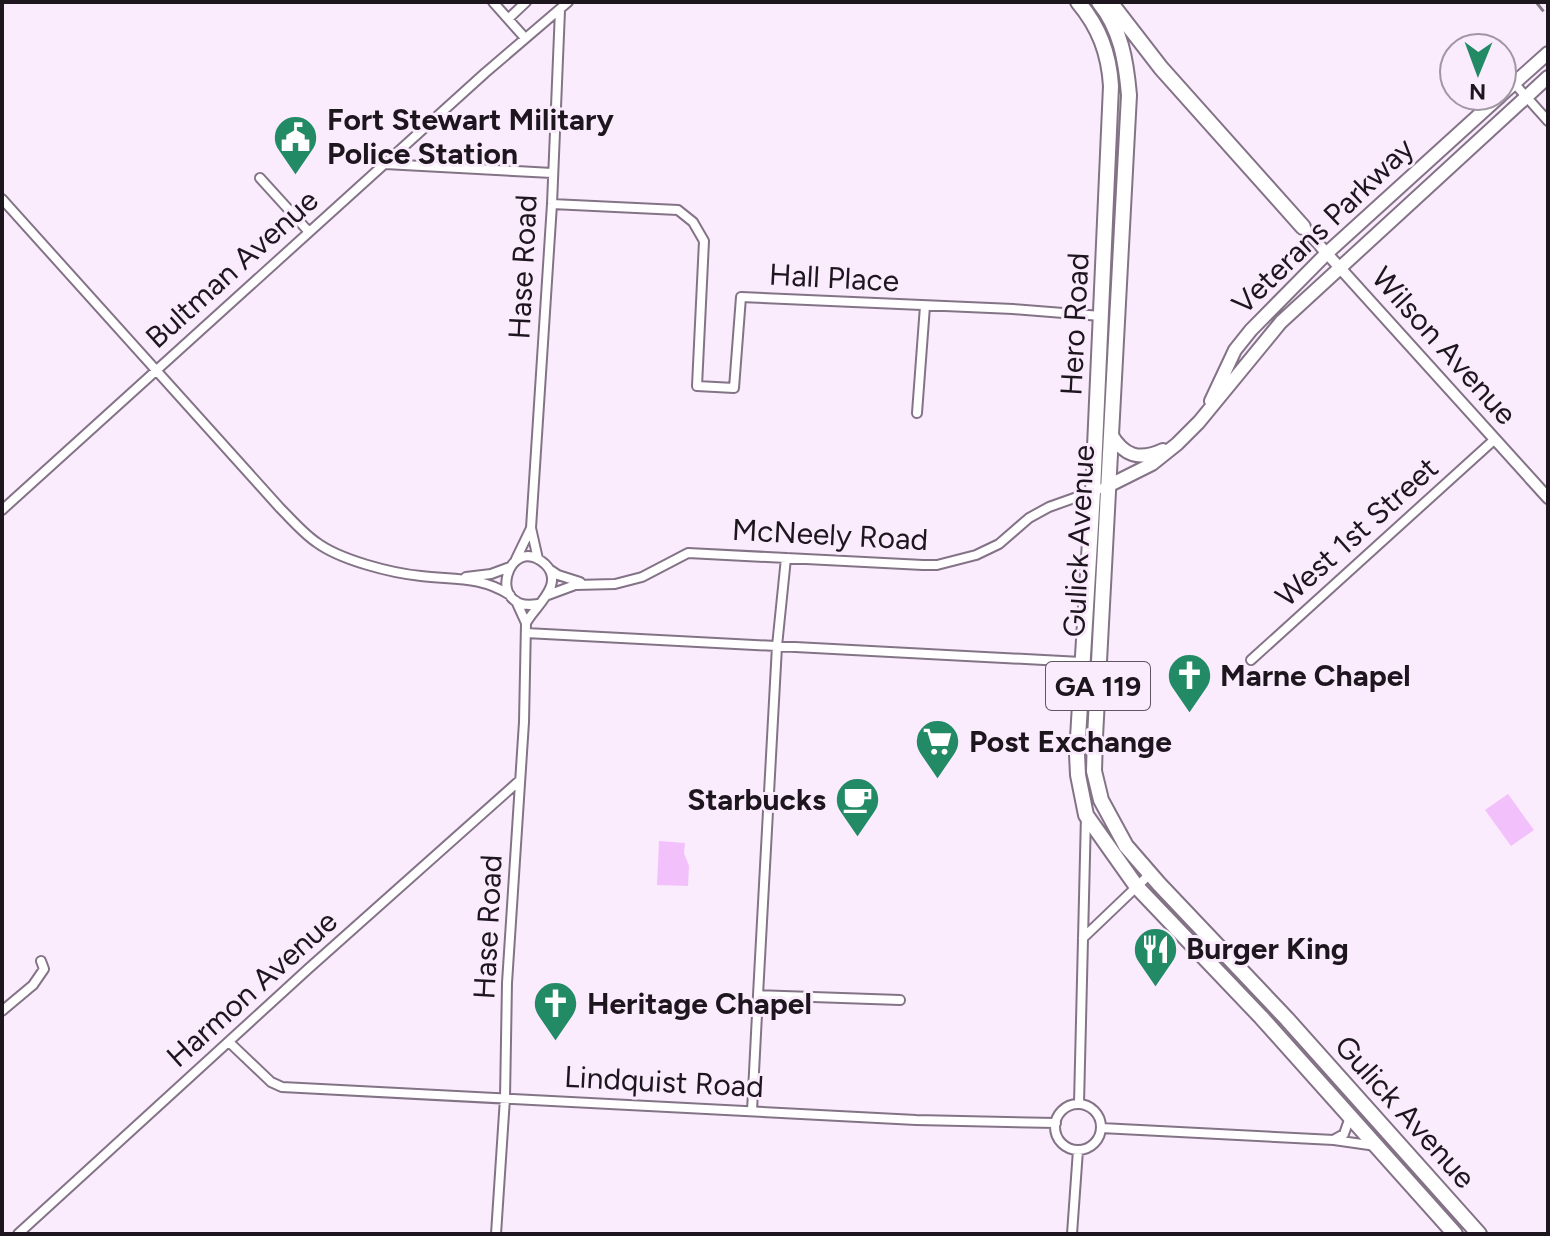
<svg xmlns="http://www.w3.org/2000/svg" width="1550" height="1236" font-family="Figtree,sans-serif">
<rect width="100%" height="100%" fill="#faebfd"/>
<path fill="#f2c1fc" d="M1508 794 1534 830 1511 846 1485 810Z
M659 841 685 843 684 853 689 866 688 886 657 885Z"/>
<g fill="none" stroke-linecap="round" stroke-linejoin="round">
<defs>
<path id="minor" d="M493 2 525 38
M508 19 526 2
M1514 83 1548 121
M385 164 552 173
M260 178 309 232
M2 199 280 508C291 519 303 533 316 542 340 560 391 573 421 576 455 580 480 576 510 595
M552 204 678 210 693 222 704 241 697 386 734 388 741 297 1013 309 1101 316
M917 413 925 306
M2 510 485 73 568 2
M516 559 531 528
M538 559 531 528 552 204 560 10
M549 569 558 575 580 582
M466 577 491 574 510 567
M548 595 575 585 615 584 642 577 688 553 923 565H937L976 555 999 544 1029 518 1049 507 1108 486
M526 623C535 606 566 584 545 564 508 531 484 614 538 604
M526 633 1081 662
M1251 660 1495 439
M1083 938 1150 874
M758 995 777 646 786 558
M2 1011 33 985 44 969 41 961
M229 1042 271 1082 282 1087 916 1120 1056 1123
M1079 1104 1086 815
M1055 1127a23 23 0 1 1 46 0a23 23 0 1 1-46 0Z
M752 1111 758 995 900 1000
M1101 1128 1334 1140 1376 1146
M1335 1139 1344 1134 1350 1117
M18 1234 308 969 519 781
M496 1234 505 1098 507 983 524 722 526 623 516 601
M1072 1234 1078 1150"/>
<path id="tertiary" d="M1303 227 1548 498"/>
<path id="secondary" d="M1502 94 1548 53
M1211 401 1235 350 1251 330 1327 253 1500 96
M1111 434C1124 456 1139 461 1163 450
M1108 486 1152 464 1177 444 1199 422 1281 322 1548 77"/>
<path id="primary" d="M1078 2C1099 27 1109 53 1111 86L1093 492 1077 754 1078 775 1086 815 1137 887 1261 1017 1455 1234
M1099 2C1121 29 1126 61 1129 95L1095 737 1094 771 1101 800 1126 846 1159 884 1287 1019 1479 1234
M1110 2 1161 68 1303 227"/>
</defs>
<use href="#minor" stroke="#847387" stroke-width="12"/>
<use href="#tertiary" stroke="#847387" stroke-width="14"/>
<use href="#secondary" stroke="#847387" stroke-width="16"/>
<use href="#primary" stroke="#847387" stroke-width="18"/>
<use href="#minor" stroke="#fff" stroke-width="8"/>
<use href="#tertiary" stroke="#fff" stroke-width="10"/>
<use href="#secondary" stroke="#fff" stroke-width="12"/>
<use href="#primary" stroke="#fff" stroke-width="14"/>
<path stroke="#857b87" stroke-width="3" stroke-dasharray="12 6" stroke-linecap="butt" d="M1536 2 1548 17"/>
</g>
<defs>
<symbol id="civic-pin" viewBox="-11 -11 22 30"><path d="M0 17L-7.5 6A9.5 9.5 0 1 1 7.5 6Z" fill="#238a66" stroke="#faebfd"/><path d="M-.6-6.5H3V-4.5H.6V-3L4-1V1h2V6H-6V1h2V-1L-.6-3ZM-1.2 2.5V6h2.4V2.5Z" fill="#fff"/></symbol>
<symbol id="church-pin" viewBox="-11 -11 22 30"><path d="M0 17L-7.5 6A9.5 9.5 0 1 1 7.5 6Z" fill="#238a66" stroke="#faebfd"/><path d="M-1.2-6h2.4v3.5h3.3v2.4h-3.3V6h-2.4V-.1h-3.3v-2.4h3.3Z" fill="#fff"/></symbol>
<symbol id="supermarket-pin" viewBox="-11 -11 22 30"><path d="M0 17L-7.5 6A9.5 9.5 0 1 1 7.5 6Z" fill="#238a66" stroke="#faebfd"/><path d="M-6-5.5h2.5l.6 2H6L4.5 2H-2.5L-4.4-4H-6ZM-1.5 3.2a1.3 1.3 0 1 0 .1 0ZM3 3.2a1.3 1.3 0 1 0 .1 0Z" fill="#fff"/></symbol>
<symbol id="cafe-pin" viewBox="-11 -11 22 30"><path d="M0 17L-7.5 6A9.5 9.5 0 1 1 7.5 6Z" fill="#238a66" stroke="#faebfd"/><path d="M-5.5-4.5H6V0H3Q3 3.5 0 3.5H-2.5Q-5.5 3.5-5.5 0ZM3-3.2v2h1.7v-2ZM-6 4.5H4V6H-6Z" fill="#fff"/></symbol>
<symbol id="restaurant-pin" viewBox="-11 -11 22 30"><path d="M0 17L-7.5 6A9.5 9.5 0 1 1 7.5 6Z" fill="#238a66" stroke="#faebfd"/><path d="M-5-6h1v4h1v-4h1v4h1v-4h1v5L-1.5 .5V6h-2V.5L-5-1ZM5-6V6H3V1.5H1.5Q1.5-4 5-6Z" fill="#fff"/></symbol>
</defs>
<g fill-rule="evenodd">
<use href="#civic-pin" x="270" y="112" width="51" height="69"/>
<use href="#church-pin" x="1164" y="650" width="51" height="69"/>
<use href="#supermarket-pin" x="912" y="716" width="51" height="69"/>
<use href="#cafe-pin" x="832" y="774" width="51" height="69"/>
<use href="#restaurant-pin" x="1130" y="924" width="51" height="69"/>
<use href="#church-pin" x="530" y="978" width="51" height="69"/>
</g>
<g text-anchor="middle" stroke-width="6" stroke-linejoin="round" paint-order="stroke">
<rect fill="#faebfd" stroke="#5f5661" stroke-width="2" x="1046" y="662" width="104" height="48" rx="6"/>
<g font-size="28" font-weight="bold" fill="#1d161e">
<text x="1098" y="696">GA 119</text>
</g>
<g font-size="30" font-weight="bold" fill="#1d161e" stroke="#faebfd" text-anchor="start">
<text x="327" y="130">Fort Stewart Military<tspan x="327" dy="34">Police Station</tspan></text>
<text x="1220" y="686">Marne Chapel</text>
<text x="969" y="752">Post Exchange</text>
<text x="826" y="810" text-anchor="end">Starbucks</text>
<text x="1186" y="959">Burger King</text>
<text x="587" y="1014">Heritage Chapel</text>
</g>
<g font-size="30" fill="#1d161e" stroke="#faebfd">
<text transform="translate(1323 226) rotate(-44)" y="10">Veterans Parkway</text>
<text transform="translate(523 267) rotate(-87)" y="10">Hase Road</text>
<text transform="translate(232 269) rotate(-42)" y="10">Bultman Avenue</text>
<text transform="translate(834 278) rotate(3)" y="10">Hall Place</text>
<text transform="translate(1075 324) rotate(-87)" y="10">Hero Road</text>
<text transform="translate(1444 346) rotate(48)" y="10">Wilson Avenue</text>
<text transform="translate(1357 532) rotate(-42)" y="10">West 1st Street</text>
<text transform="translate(830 535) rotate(3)" y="10">McNeely Road</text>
<text transform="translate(1079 541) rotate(-87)" y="10">Gulick Avenue</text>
<text transform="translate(488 927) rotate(-87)" y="10">Hase Road</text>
<text transform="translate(252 989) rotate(-42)" y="10">Harmon Avenue</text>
<text transform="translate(664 1082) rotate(3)" y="10">Lindquist Road</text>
<text transform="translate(1405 1112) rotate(48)" y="10">Gulick Avenue</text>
</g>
</g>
<rect width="1550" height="1236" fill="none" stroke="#1d161e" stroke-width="8"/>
<g transform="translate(1478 72) rotate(181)"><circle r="38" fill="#faebfd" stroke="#a296a4" stroke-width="2"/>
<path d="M0-6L14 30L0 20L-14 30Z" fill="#238a66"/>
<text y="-12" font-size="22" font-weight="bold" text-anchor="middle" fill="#1d161e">N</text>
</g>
</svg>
